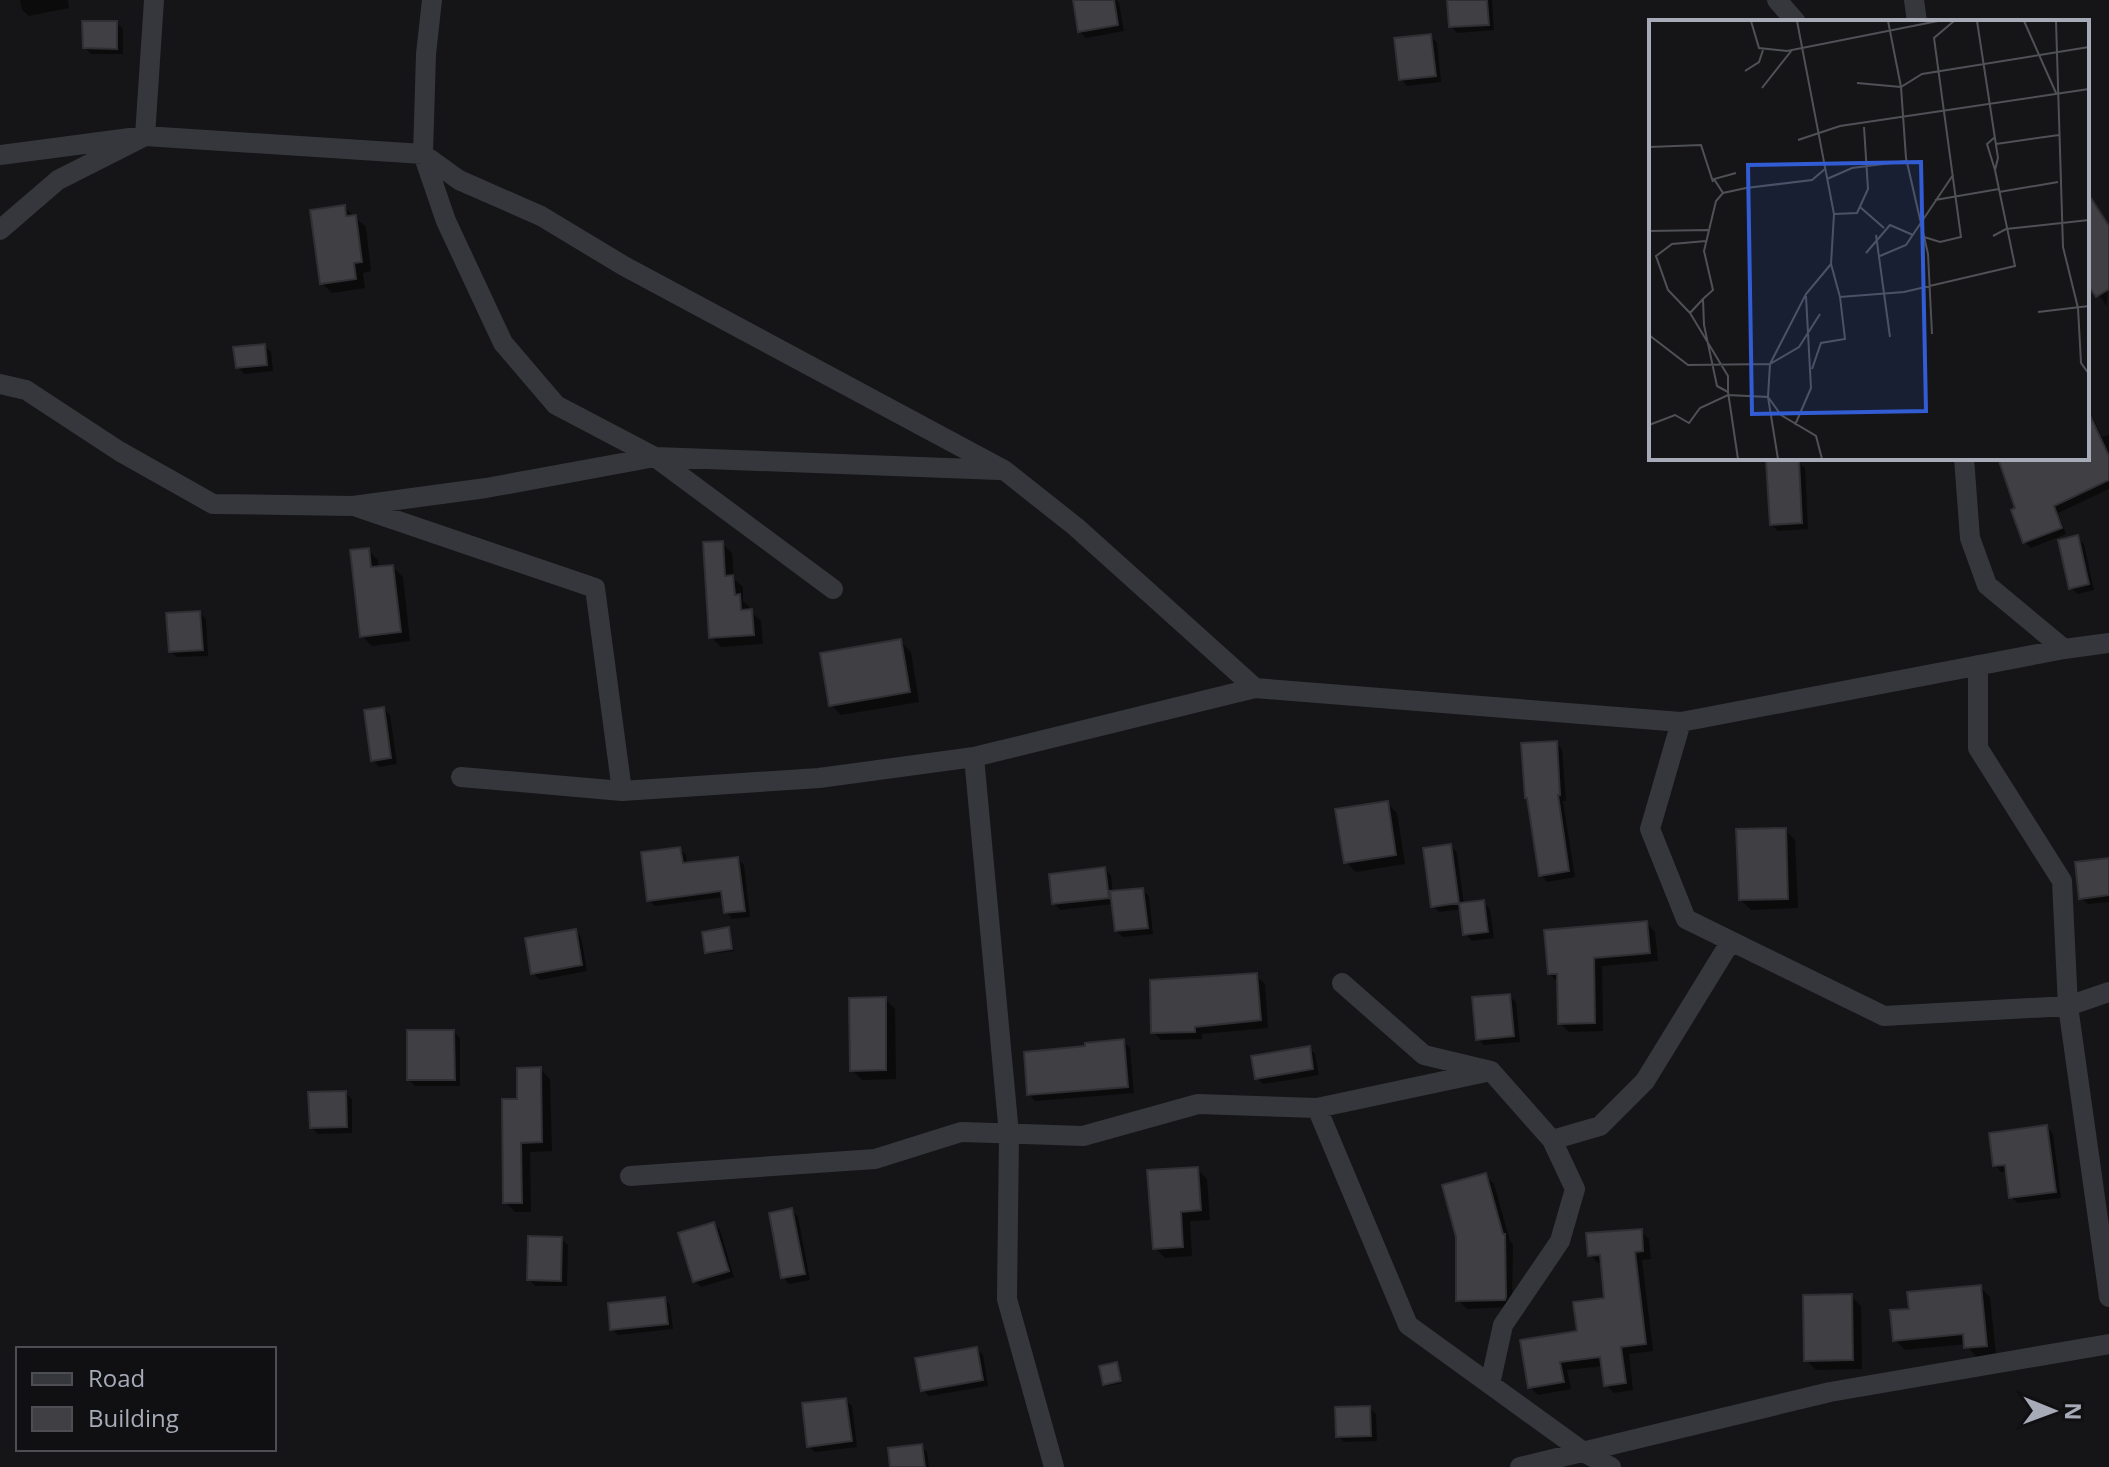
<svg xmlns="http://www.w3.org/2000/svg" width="2109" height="1467" font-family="'Open Sans',sans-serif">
<rect width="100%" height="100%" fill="#151517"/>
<path fill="#0007" d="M20 0H68L69 8 29 16 22 10Z
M1094 0H1116L1119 3 1124 31 1086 38 1080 32Z
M1449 0H1492L1494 30 1457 33 1451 26Z
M117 23 123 29V54H91L85 48Z
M1431 36 1437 43 1441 82 1407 86 1401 79Z
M2094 206 2109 224 2107 306 2087 280V211Z
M344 207 366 227 371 271 363 273 365 288 332 293 322 283Z
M264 346 271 352 273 371 244 374 238 367Z
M2087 413 2093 418 2102 437 2109 435V489L2058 513 2066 534 2031 548 2025 542 2018 510 2000 458H2087Z
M1768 458H1794V462H1798L1805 468 1808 529 1778 531 1771 524Z
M2077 538 2084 544 2094 590 2078 594 2071 588Z
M722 543 732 553 734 579 743 587V601L749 606 750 611 761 621 763 644 721 647 711 637Z
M368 550 378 560 379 568 393 567 403 577 410 641 372 646 362 636Z
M200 613 206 619 208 656 177 657 170 651Z
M901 642 911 652 919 702 841 715 831 705Z
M384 709 390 715 397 764 379 767 373 760Z
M1556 743 1562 749 1566 801H1563L1575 877 1547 882 1541 875Z
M1387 803 1397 813 1405 864 1356 872 1346 862Z
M1785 830 1795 840 1798 908 1751 910 1741 900Z
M1451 846 1457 853 1464 905 1483 902 1490 909 1494 938 1472 941 1465 934 1462 909 1439 912 1433 906Z
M680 849 686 855 687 865 738 859 744 865 750 917 732 919 726 912 724 897 655 906 649 900Z
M2109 860V902L2088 904 2081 898Z
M1104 869 1111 875 1113 893 1142 890 1149 896 1153 934 1123 937 1116 931 1113 904 1060 910 1054 903Z
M1647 923 1655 932 1658 961 1602 966 1603 1031 1569 1032 1560 1023 1559 983 1550 974Z
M728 929 734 951 709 954 706 952Z
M575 931 581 937 587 971 540 980 533 973Z
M1256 976 1265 984 1268 1028 1202 1034V1039L1161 1040 1153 1032Z
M1509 996 1516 1002 1520 1042 1484 1045 1478 1039Z
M885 999 895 1009 896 1079 862 1080 852 1070Z
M454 1032 460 1038V1086H415L409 1080Z
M1123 1041 1130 1048 1134 1093 1035 1101 1029 1094Z
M1309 1048 1315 1054 1319 1075 1263 1084 1257 1078Z
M540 1069 550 1079 552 1151 530 1152 531 1212H515L505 1202 519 1101Z
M345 1093 352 1099V1133L318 1134 312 1128Z
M2047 1127 2053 1134 2061 1198 2018 1203 2011 1197 2008 1171 2001 1172 1995 1165Z
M1197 1169 1207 1179 1210 1220 1190 1221 1192 1256 1165 1258 1155 1248Z
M1486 1176 1494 1184 1510 1241 1513 1244 1512 1307 1467 1309 1458 1300Z
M792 1210 798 1217 810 1280 789 1284 783 1277Z
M714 1224 720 1230 734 1277 701 1287 695 1281Z
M1641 1231 1649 1239 1651 1259 1642 1260 1653 1351 1629 1354 1633 1390 1614 1393 1606 1385 1603 1366 1567 1370 1571 1389 1538 1395 1530 1387 1606 1300 1603 1263H1598L1590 1255Z
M561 1239 568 1245 567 1286H535L529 1279Z
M1980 1287 1990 1297 1996 1355 1976 1357 1966 1344 1905 1350 1895 1340 1911 1310Z
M1851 1296 1861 1306 1862 1369 1816 1370 1806 1360Z
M664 1299 670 1305 673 1329 618 1335 612 1329Z
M976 1349 983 1355 988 1386 929 1396 923 1390Z
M1117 1365 1123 1383 1107 1386 1104 1384Z
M846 1400 852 1406 857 1447 815 1452 808 1446Z
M1369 1408 1376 1414 1377 1441 1344 1442 1338 1436Z
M921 1446 927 1452 929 1467H892Z"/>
<path fill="#404044" stroke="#302f33" stroke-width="2" d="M1073 0H1114L1118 25 1078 32Z
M1447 0H1487L1489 25 1449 27Z
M82 21H117V49L83 48Z
M1431 34 1436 76 1399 80 1394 38Z
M2087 192 2109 226V289L2096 297 2087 284Z
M345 205 346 216 356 215 362 262 354 263 356 279 320 284 310 210Z
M265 344 267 365 236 368 233 347Z
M2087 409 2109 456V480L2054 506 2062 528 2023 543 2011 510 2015 508 1998 458H2087Z
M1799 460 1802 523 1770 525 1766 461Z
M2078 535 2089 584 2069 589 2058 540Z
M723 541 725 576 733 575 735 595 740 594 741 610 752 609 754 635 709 638 703 542Z
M369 548 371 567 393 565 401 632 360 637 350 550Z
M200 611 203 650 169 652 166 613Z
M901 639 910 692 829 706 820 653Z
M384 707 391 758 371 761 364 710Z
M1557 741 1560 795H1558L1569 871 1539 876 1527 798H1525L1521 743Z
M1388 801 1396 855 1344 863 1335 809Z
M1786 828 1788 899 1739 900 1736 829Z
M1451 844 1459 903 1431 907 1423 848Z
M680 847 683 863 738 857 745 911 724 913 721 891 647 901 641 852Z
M2109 858V895L2079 899 2075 862Z
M1105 867 1109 898 1052 904 1049 874Z
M1143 888 1148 928 1115 931 1110 891Z
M1484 900 1488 932 1463 935 1459 903Z
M1647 921 1650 953 1594 958 1595 1023 1558 1024 1557 974H1548L1544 930Z
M729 927 732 949 705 953 702 932Z
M576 929 582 965 531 974 525 938Z
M1257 973 1261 1020 1195 1027V1032L1151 1033 1150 980Z
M1510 994 1514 1036 1476 1040 1472 997Z
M886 997V1070L850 1071 849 998Z
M407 1030H454L455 1080H407Z
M1124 1039 1128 1087 1027 1095 1024 1052 1085 1046V1043Z
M1310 1046 1313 1069 1255 1079 1251 1056Z
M541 1067 542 1142 521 1143 522 1203H503L502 1099H517V1068Z
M346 1091 347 1127 310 1128 308 1092Z
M2047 1125 2056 1192 2009 1198 2005 1165 1993 1166 1989 1133Z
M1198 1167 1201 1210 1181 1212 1183 1247 1153 1249 1147 1170Z
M1486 1173 1503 1234H1505L1506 1297 1505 1300 1456 1301V1237L1442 1185Z
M792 1208 805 1274 781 1278 769 1213Z
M714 1222 729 1271 693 1282 678 1233Z
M1642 1229 1643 1251 1635 1252 1646 1344 1621 1347 1626 1383 1604 1386 1600 1357 1560 1362 1564 1382 1528 1388 1520 1340 1577 1331 1573 1302 1604 1298 1600 1255 1588 1256 1586 1233Z
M528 1236 562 1237 561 1281 527 1280Z
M1981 1285 1987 1346 1964 1348 1963 1334 1893 1341 1890 1310 1909 1309 1907 1292Z
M1852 1294 1853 1360 1804 1361 1803 1295Z
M665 1297 668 1324 610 1330 608 1303Z
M977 1347 983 1380 921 1391 915 1358Z
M1117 1362 1121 1381 1103 1385 1099 1366Z
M846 1398 852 1441 807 1447 802 1403Z
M1370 1406 1371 1436 1336 1437 1335 1407Z
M922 1444 925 1467H890L888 1448Z"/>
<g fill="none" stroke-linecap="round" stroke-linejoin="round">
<path stroke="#36373c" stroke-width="20" d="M432 0 426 54 423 154 446 221 503 343 556 405 655 457 833 589
M1777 0 1796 22
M1914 0 1917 22
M0 155 145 136 154 0
M0 230 58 180 145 136 423 154 459 180 541 216 624 266 1004 470 1076 527 1255 688 1681 722 2064 649 2109 643
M0 384 26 390 119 451 213 504 353 506 486 488 655 457 999 470
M1964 458 1970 538 1987 585 2064 649
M357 507 595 588 622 791 819 778 974 757
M1978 665V748L2062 881 2068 1006 2109 1297
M1681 722 1650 829 1686 919 1884 1016 2068 1006 2109 992
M461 777 622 791
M1342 983 1424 1055 1491 1071 1552 1140 1575 1189 1560 1241 1503 1325 1490 1384
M1317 1108 1408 1325 1585 1453 1611 1467
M1552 1140 1600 1126 1645 1081 1731 941
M630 1176 875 1159 961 1132 1083 1136 1198 1104 1317 1108 1491 1071
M1054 1467 1007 1299 1009 1134 974 757 1255 688
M1520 1467 1830 1392 2109 1344"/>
</g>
<g transform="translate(1649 20)">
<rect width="440" height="440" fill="#151517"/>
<path fill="none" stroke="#4f5157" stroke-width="2" d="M102 1 110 28 138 31 289 1M148 1 185 194 182 244 157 274 121 344 119 377 132 395 167 416 173 439M239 1 252 67 257 138 279 234 283 314M375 1 407 73M407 1 414 227 429 288 432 343 440 354M96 51 110 42 114 30M208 63 252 67 273 54 440 27M113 68 143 30M346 117 338 124 346 150M149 120 191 106 440 69M347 124 410 115M0 127 52 125 64 162M178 159 203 148 258 141M350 172 409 162M74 173 65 159 87 153M286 180 350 169M211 187 235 208M185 194 208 193 219 169 215 107M0 211 59 210M227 215 241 317M344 216 357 209 440 200M275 217 291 222 312 217 285 18 305 1M217 233 241 205 264 215M231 236 257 225 304 155M182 244 191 277 255 272 366 246 346 150 349 138 328 1M54 279 41 293 79 356V372M389 292 440 286M41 293 19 270 7 236 23 224 57 221M0 315 39 345 121 344 150 327 171 294M163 349 172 323 196 319 191 277M0 405 26 395 40 403 51 388 79 375 119 377 129 439M146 405 162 368 157 276M89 439 79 372 68 366 55 305 54 279 64 270 55 231 67 181 74 173 97 168 163 160 176 149"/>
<path fill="#325cd3" fill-opacity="0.15" stroke="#325cd3" stroke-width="4" d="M272 142 277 391 103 394 99 145Z"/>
<rect width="440" height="440" fill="none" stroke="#a7abb8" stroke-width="4"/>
</g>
<rect x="16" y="1347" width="260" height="104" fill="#101012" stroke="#4c4e54" stroke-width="2"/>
<rect x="32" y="1373" width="40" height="12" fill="#36373c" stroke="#4c4e54" stroke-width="2"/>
<text x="88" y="1387" font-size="24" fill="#a7abb8">Road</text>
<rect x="32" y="1407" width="40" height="24" fill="#404044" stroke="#4c4e54" stroke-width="2"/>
<text x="88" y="1427" font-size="24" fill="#a7abb8">Building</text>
<g transform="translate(2053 1411) rotate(91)" stroke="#101012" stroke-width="6" paint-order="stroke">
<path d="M0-6L14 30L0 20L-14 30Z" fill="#a7abb8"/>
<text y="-12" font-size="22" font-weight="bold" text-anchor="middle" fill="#a7abb8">N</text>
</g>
</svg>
